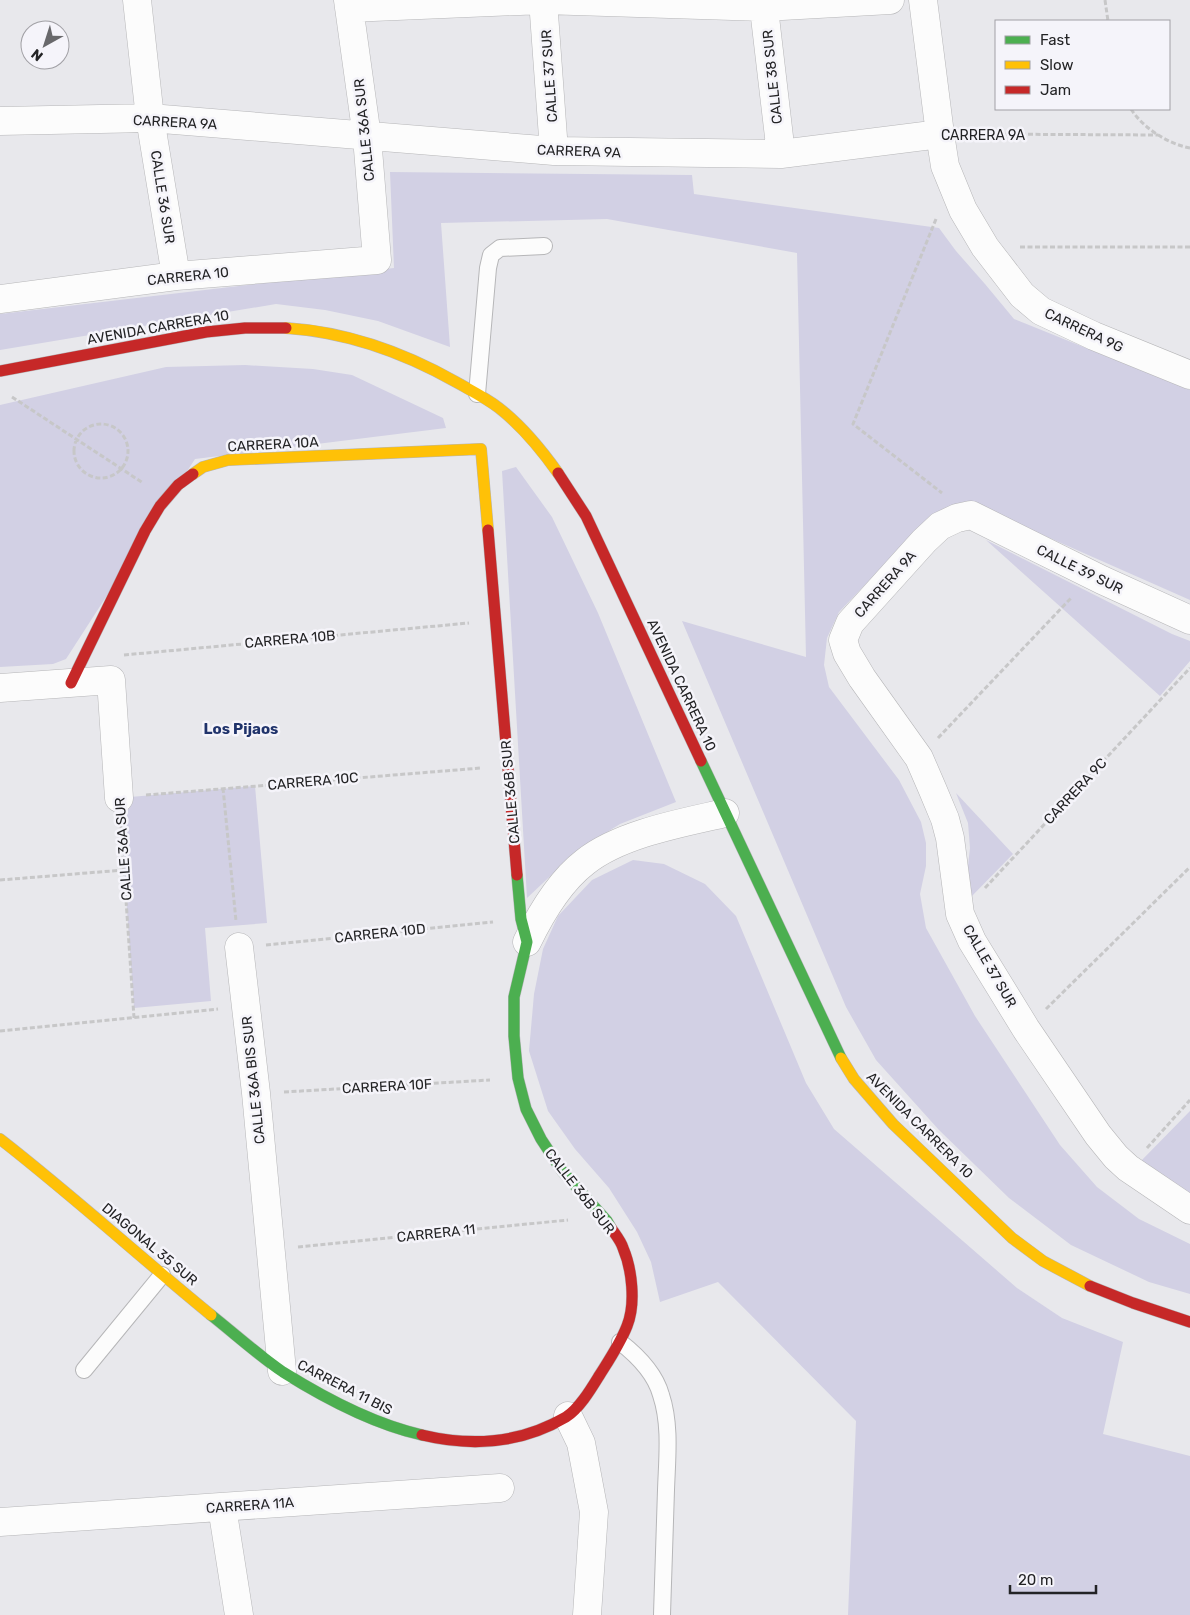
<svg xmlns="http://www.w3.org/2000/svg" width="1190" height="1615" font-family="Rubik,sans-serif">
<rect width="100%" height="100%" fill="#e8e8ec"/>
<path fill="#d2d0e4" d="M390 172 692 175 694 194 939 228 956 251 985 284 1014 319 1190 390V600L1018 524 928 519 839 612 827 638 824 665 829 687 899 780 921 822 926 843V866L920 894 926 928 975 1016 1060 1145 1097 1187 1139 1219 1190 1244V1294L1149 1282 1071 1245 1009 1198 939 1130 876 1060 846 1007 682 621 806 657 797 253 607 219 441 223 450 347 378 321 325 310 276 304 0 350V314L394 268Z
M245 365 313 369 352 375 443 418 446 428 195 459 66 659 53 664 0 667V405L166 367Z
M516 467 552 517 598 613 676 802 620 824 577 851 527 898 502 471Z
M986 540 1172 634 1190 641V661L1160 696Z
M255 786 267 923 205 928 211 1001 134 1008 119 798Z
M956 793 1013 854 970 898 968 866 970 848 968 823Z
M633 860 664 864 705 884 736 916 806 1083 834 1129 1017 1288 1062 1318 1123 1342 1103 1434 1190 1456V1615H848L856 1421 718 1282 660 1302 651 1262 637 1232 609 1188 575 1149 548 1111 529 1051 534 994 543 949 558 916 592 880Z
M1190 1111V1195L1140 1162Z"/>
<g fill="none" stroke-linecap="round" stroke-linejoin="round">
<defs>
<path id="lane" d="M477 394 488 268 491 255 500 248 544 246
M620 1342C638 1356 655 1373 661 1395 671 1425 667 1459 666 1490 665 1531 663 1573 662 1615
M84 1370 162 1275"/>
<path id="street" d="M137 0 150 118 176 276
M543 0 554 151
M763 0 781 154
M923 0 940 134 945 166 963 210 985 247 1022 295 1041 311 1094 336 1190 375
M349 8 543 0 764 7 890 0
M0 121 150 118 554 151 781 154 940 134
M0 299 176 276 377 260 367 137 348 0
M1190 620 1102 580 971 515 957 518 940 526 924 541 850 623 843 640 847 653 862 678 919 758 932 788 945 819 950 838 960 914 972 941 1026 1029 1098 1135 1116 1157 1128 1168 1190 1210
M0 688 111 680 119 798
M527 942C541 913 559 882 585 862 620 834 681 823 725 813
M239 947 256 1093 282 1371
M568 1416 581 1443 594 1512 587 1615
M222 1507 239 1615
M0 1522 500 1488"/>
<path id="fast" d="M701 761 841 1058
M517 875 521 919 527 942 514 997V1036L518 1078 526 1109 541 1139 562 1171 607 1221 611 1228
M211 1315C235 1334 258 1355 283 1372 326 1399 373 1424 422 1435"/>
<path id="slow" d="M286 328C347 332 403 352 456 382 470 390 486 398 499 408 522 426 541 449 558 473
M193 474 203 467 228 460 481 449 488 530
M841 1058 854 1079 893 1124 1012 1238 1043 1261 1090 1286
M0 1139C72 1195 140 1257 211 1315"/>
<path id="jam" d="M0 371 206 332 245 328H286
M558 473 586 516 701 761
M488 530 517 875
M71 683 145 531 160 506 178 485 193 474
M1090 1286 1133 1303 1190 1322
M422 1435C472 1447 522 1443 566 1417 579 1409 591 1389 599 1376 609 1360 620 1344 627 1326 636 1304 632 1269 623 1248 621 1241 615 1234 611 1228"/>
</defs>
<use href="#lane" stroke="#b6b6b8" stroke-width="18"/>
<use href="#street" stroke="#b6b6b8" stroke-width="29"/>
<use href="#fast" stroke="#b6b6b8" stroke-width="12"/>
<use href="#slow" stroke="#b6b6b8" stroke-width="12"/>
<use href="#jam" stroke="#b6b6b8" stroke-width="12"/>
<path stroke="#c7c7c8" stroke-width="3" stroke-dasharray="5 2.5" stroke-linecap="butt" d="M1105 0 1108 21
M1131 109C1143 128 1168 144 1190 148
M968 134 1158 135
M936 219 853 424 942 493
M1020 247H1190
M12 397 143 483
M74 451a27 27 0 1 1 54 0a27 27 0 1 1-54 0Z
M124 655 469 623
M938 738 1072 597
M223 788 236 921
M146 795 481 768
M121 826 134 1018
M0 880 124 870
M985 888 1190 668
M266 945 493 922
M1046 1009 1190 867
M0 1031 218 1009
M284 1092 490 1080
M1147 1148 1190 1100
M298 1247 568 1220"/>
<use href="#lane" stroke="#fcfcfc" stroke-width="16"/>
<use href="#street" stroke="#fcfcfc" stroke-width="28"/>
<use href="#fast" stroke="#4caf50" stroke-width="11"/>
<use href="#slow" stroke="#ffc107" stroke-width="11"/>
<use href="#jam" stroke="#c62828" stroke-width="11"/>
</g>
<g text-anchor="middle" stroke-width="5" stroke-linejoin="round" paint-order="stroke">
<g font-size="14" fill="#232325" stroke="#f5f4fa">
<text transform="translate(549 76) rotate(-94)" y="5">CALLE 37 SUR</text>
<text transform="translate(772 77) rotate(-96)" y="5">CALLE 38 SUR</text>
<text transform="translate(175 122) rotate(3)" y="5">CARRERA 9A</text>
<text transform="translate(364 130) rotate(-96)" y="5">CALLE 36A SUR</text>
<text x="983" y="140">CARRERA 9A</text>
<text transform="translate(579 151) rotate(2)" y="5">CARRERA 9A</text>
<text transform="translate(163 197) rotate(81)" y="5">CALLE 36 SUR</text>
<text transform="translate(188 276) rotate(-6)" y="5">CARRERA 10</text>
<text transform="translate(158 327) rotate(-10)" y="5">AVENIDA CARRERA 10</text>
<text transform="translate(1084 330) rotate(25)" y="5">CARRERA 9G</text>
<text transform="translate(273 444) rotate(-3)" y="5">CARRERA 10A</text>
<text transform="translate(1080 569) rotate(26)" y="5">CALLE 39 SUR</text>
<text transform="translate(885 584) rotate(-48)" y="5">CARRERA 9A</text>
<text transform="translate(290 639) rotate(-5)" y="5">CARRERA 10B</text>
<text transform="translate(682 685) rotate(65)" y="5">AVENIDA CARRERA 10</text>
<text transform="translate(313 781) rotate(-5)" y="5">CARRERA 10C</text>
<text transform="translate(1075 791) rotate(-47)" y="5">CARRERA 9C</text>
<text transform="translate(510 792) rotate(-95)" y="5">CALLE 36B SUR</text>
<text transform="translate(123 849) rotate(-94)" y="5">CALLE 36A SUR</text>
<text transform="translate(380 933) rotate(-6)" y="5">CARRERA 10D</text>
<text transform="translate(990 966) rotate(60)" y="5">CALLE 37 SUR</text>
<text transform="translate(253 1080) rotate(-96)" y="5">CALLE 36A BIS SUR</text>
<text transform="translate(387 1086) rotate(-3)" y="5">CARRERA 10F</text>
<text transform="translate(920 1125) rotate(45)" y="5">AVENIDA CARRERA 10</text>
<text transform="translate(580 1191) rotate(52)" y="5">CALLE 36B SUR</text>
<text transform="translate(436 1233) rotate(-6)" y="5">CARRERA 11</text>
<text transform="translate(150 1244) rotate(40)" y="5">DIAGONAL 35 SUR</text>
<text transform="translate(345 1387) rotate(27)" y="5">CARRERA 11 BIS</text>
<text transform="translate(250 1505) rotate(-4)" y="5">CARRERA 11A</text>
</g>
<g font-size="15" font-weight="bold" fill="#20336b" stroke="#f5f4fa">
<text x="241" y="734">Los Pijaos</text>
</g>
</g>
<rect x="995" y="20" width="175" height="90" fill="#f5f4fa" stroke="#a1a0a5"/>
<rect x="1005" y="36" width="25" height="8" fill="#4caf50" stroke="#a1a0a5"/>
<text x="1040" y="45" font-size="15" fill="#232325">Fast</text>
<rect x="1005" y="61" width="25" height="8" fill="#ffc107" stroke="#a1a0a5"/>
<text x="1040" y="70" font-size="15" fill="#232325">Slow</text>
<rect x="1005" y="86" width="25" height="8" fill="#c62828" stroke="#a1a0a5"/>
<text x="1040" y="95" font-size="15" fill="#232325">Jam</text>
<g transform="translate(45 45) rotate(219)"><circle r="24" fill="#f5f4fa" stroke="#a1a0a5"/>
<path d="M0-4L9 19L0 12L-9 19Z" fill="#68686b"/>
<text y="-8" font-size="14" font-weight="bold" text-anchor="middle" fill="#232325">N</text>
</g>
<path d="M1010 1585v8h86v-8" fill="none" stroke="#232325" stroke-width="2.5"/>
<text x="1018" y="1585" font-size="15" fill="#232325" stroke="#f5f4fa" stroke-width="4" paint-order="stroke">20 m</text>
</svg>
